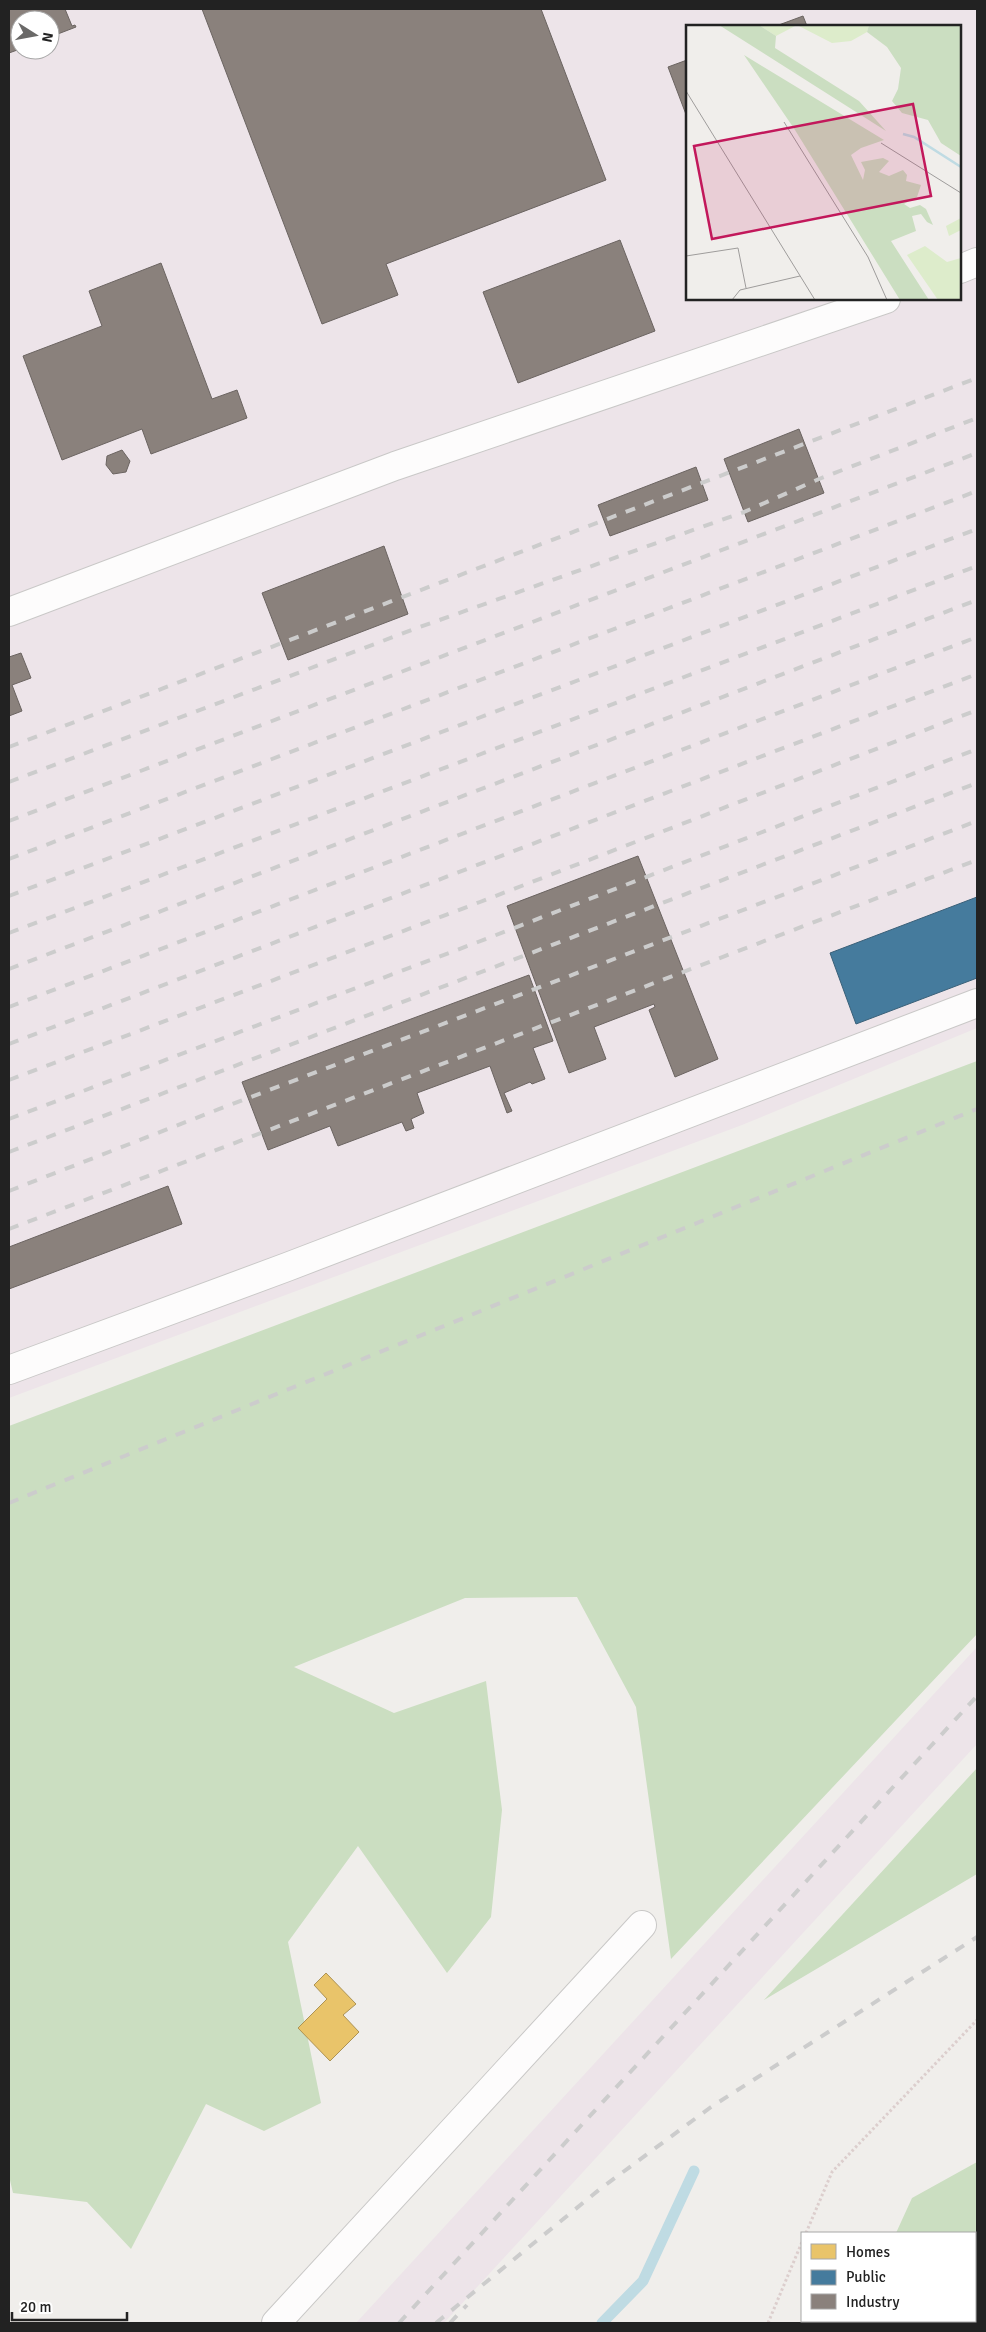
<svg xmlns="http://www.w3.org/2000/svg" width="986" height="2332" font-family="Signika,sans-serif">
<rect width="100%" height="100%" fill="#f0eeeb"/>
<path fill="#ede4e9" fill-rule="evenodd" d="M9 9H977V1028L742 1125 9 1398ZM20 20H50V50H20ZM687 26H960V299H687Z
M977 1647V1744L444 2323H356Z"/>
<path fill="#cbdec1" d="M977 1061V1634L671 1959 636 1707 577 1597 465 1598 294 1667 394 1713 486 1681 502 1810 491 1917 447 1973 358 1846 288 1942 321 2103 264 2131 206 2104 131 2249 87 2202 13 2193 9 2176V1426Z
M977 1768V1874L764 2000Z
M977 2162V2323H853L854 2321H975V2233H896L912 2198Z"/>
<path fill="#e9c46a" stroke="#ad9354" d="M326 1973 356 2004 343 2015 359 2032 330 2061 298 2028 327 1999 314 1985Z"/>
<path fill="#457b9d" stroke="#3a6078" d="M977 897V978L856 1024 830 953Z"/>
<path fill="#8a817c" stroke="#6b6461" d="M9 9H65L72 26 75 25 76 27 50 37V20H20V49L9 53Z
M202 9H541L606 180 386 264 398 295 322 324Z
M803 16 807 26H776Z
M687 60V117L668 67Z
M620 240 655 331 518 383 483 292Z
M161 263 212 399 237 390 247 418 151 454 142 429 62 460 23 356 102 326 89 291Z
M799 429 824 493 748 522 724 459Z
M122 450 130 461 126 472 113 474 106 465 107 456Z
M696 467 708 500 610 536 598 505Z
M384 546 408 614 288 660 262 593Z
M21 653 31 678 12 685 22 711 9 716V657Z
M638 856 718 1059 675 1077 649 1010 655 1007 654 1004 594 1027 606 1059 569 1073 507 906Z
M529 975 553 1041 533 1048 545 1079 532 1084 530 1082 504 1093 512 1111 507 1113 490 1066 417 1093 424 1113 411 1119 414 1128 406 1131 402 1122 338 1146 330 1126 268 1150 242 1082Z
M168 1186 182 1224 9 1289V1247Z"/>
<g fill="none" stroke-linecap="round" stroke-linejoin="round">
<path stroke="#bfdbe3" stroke-width="11" d="M602 2323 643 2281 694 2171"/>
<defs>
<path id="minor" d="M960 269 977 262
M9 612 395 466 886 299
M9 1370 287 1267 977 1003
M276 2323 642 1925"/>
</defs>
<use href="#minor" stroke="#c9c8c7" stroke-width="30"/>
<path stroke="#dccecd" stroke-width="3" stroke-dasharray="2.5 2.5" stroke-linecap="butt" d="M806 2233 832 2172 977 2020
M768 2323 802 2242"/>
<use href="#minor" stroke="#fdfcfc" stroke-width="28"/>
<path stroke="#ccc" stroke-width="4" stroke-dasharray="10 10" stroke-linecap="butt" d="M9 747 977 378
M9 782 417 628 744 512 819 479 977 418
M9 821 977 453
M9 859 977 491
M9 896 977 529
M9 933 977 566
M9 969 977 600
M9 1007 977 637
M9 1044 977 674
M9 1080 480 902 977 710
M9 1119 478 942 977 749
M9 1152 977 783
M9 1191 214 1111 977 821
M9 1229 977 860
M9 1503 977 1109
M399 2323 977 1696
M436 2323 600 2189 711 2107 977 1937
M450 2323 467 2305"/>
</g>
<g transform="translate(686 25)">
<rect width="275" height="275" fill="#f0eeeb"/>
<path d="M73 0H183L181 7 165 16 146 18 111 0 90 11ZM275 193V205L263 211 260 201ZM239 221 261 237 275 233V275H252L241 259 221 230Z" fill="#ddeccb"/>
<path d="M33 0H73L90 11 89 23 173 76 200 106ZM183 0H275V131L255 118 242 95 216 88 206 76 212 64 215 43 201 22 181 7ZM58 30 198 115 175 123 165 130 177 155 179 145 175 137 197 133 203 136 193 147 203 151 217 145 221 150 220 156 235 160 231 172 218 179 224 183 234 180 240 184 247 200 241 197 235 189 226 191 230 206 205 216 243 275H214L109 105Z" fill="#cbdec1"/>
<path fill="none" stroke="#bfdbe3" stroke-width="2.5" d="M217 109 228 112 275 142"/>
<path fill="none" stroke="#9e9c9b" stroke-width="1" d="M0 66 129 275M98 97 182 232 201 275M195 118 275 168M0 231 52 223 60 263M46 275 54 265 114 251"/>
<path fill="#c2185b" fill-opacity="0.15" stroke="#c2185b" stroke-width="2.5" d="M227 79 245 171 26 214 8 121Z"/>
<rect width="275" height="275" fill="none" stroke="#222" stroke-width="2.5"/>
</g>
<rect width="986" height="2332" fill="none" stroke="#222222" stroke-width="20"/>
<rect x="801" y="2232" width="175" height="90" fill="#ffffff" stroke="#a7a7a7"/>
<rect x="811" y="2244" width="25" height="15" fill="#e9c46a" stroke="#a7a7a7"/>
<text x="846" y="2257" font-size="15" fill="#222222">Homes</text>
<rect x="811" y="2270" width="25" height="15" fill="#457b9d" stroke="#a7a7a7"/>
<text x="846" y="2282" font-size="15" fill="#222222">Public</text>
<rect x="811" y="2294" width="25" height="15" fill="#8a817c" stroke="#a7a7a7"/>
<text x="846" y="2307" font-size="15" fill="#222222">Industry</text>
<g transform="translate(35 35) rotate(101)"><circle r="24" fill="#ffffff" stroke="#a7a7a7"/>
<path d="M0-4L9 19L0 12L-9 19Z" fill="#6a6968"/>
<text y="-8" font-size="14" font-weight="bold" text-anchor="middle" fill="#222222">N</text>
</g>
<path d="M12 2312v8h115v-8" fill="none" stroke="#222222" stroke-width="2.5"/>
<text x="20" y="2312" font-size="15" fill="#222222" stroke="#ffffff" stroke-width="4" paint-order="stroke">20 m</text>
</svg>
